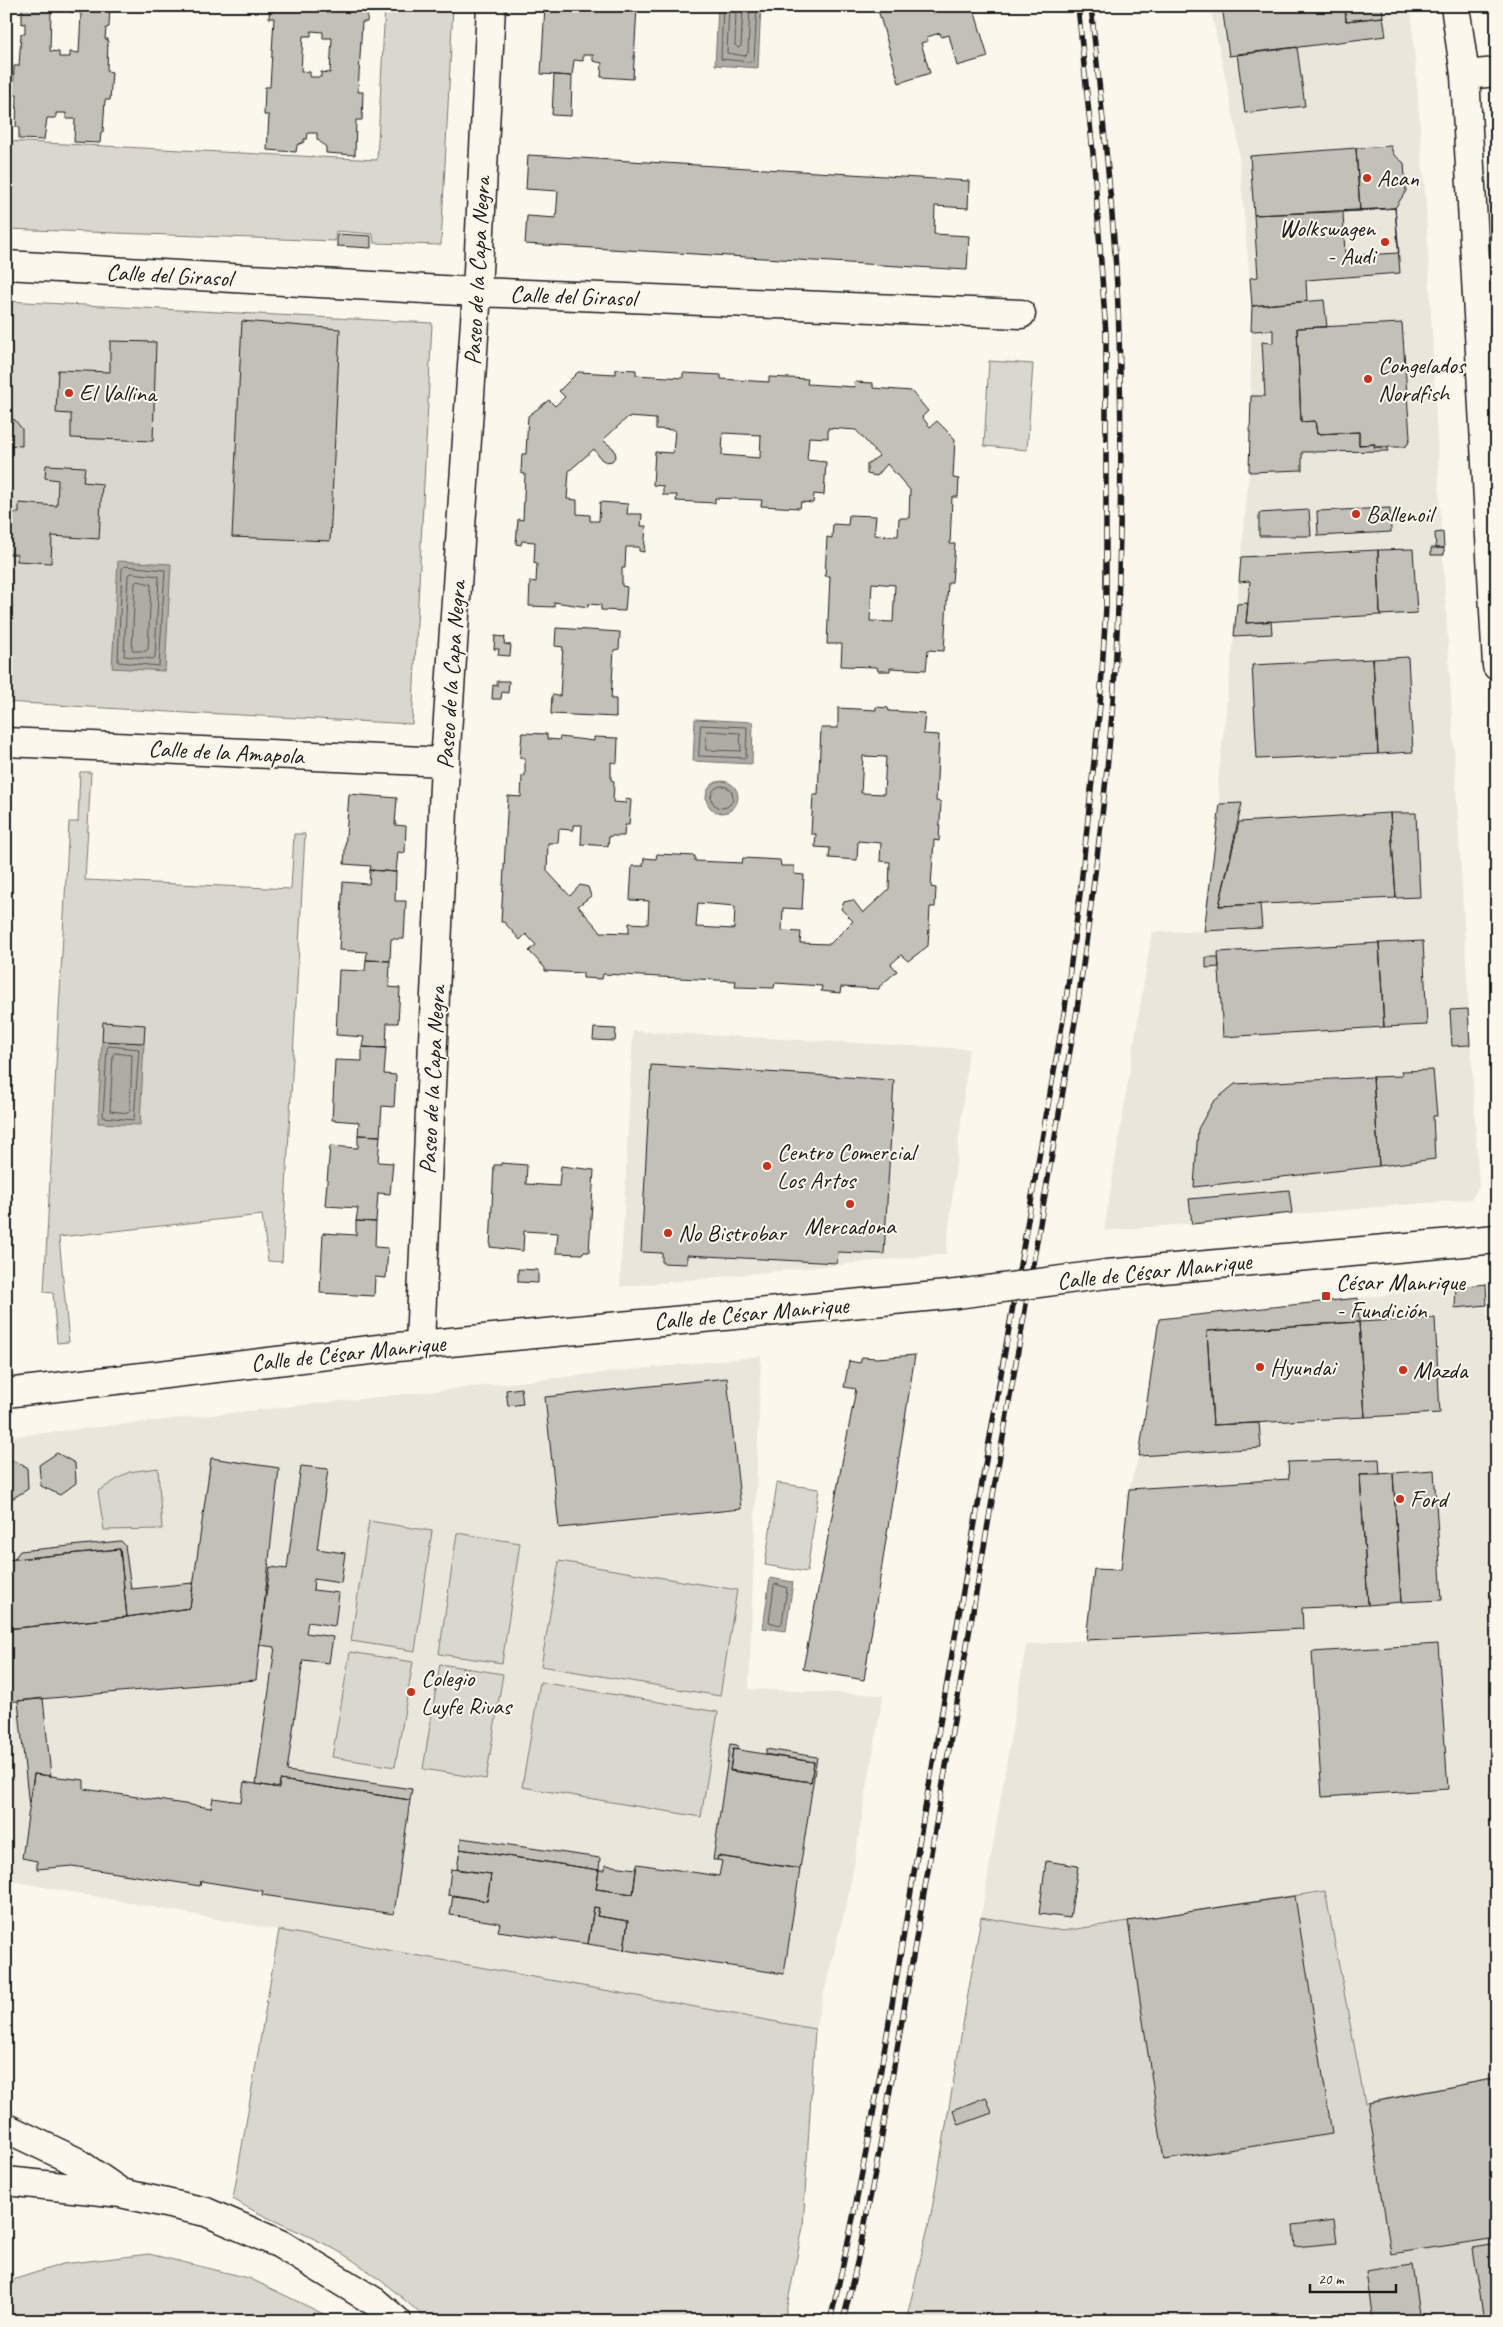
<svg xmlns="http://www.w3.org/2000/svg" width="1503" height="2327" font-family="Caveat,sans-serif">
<rect width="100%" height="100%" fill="#fbf7ec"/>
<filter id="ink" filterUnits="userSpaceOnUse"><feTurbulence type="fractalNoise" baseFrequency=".02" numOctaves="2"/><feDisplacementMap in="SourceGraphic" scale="10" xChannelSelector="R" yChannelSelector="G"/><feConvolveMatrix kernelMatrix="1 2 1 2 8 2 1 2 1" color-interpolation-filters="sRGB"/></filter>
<g filter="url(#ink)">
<path fill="#eae6dc" d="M1210 6H1411L1426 208 1440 504 1479 1187 1471 1199 1104 1231 1152 932 1204 931 1220 804 1218 782 1234 636 1249 472 1252 306 1237 133Z
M633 1031 969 1049 946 1254 620 1287Z
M1486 1284 1497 1484V2078L1365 2103 1325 1891 1063 1931 981 1917 1026 1645 1086 1640 1094 1569 1121 1570 1129 1489 1139 1456 1159 1319Z
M761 1356 749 1689 883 1695 849 1893 815 2029 6 1880V1437Z"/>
<path fill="#dad7ce" stroke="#7b7a75" d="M385 6H453L441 245 374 243 373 234 336 231 335 241 6 229V141L377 160Z
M6 301 432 323 412 724 203 713V714L6 702Z
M989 361 1033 364 1027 450 984 446Z
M80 772H91L85 880 291 889 294 834H305L282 1262 268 1261 262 1215 59 1237 69 1342 57 1343 53 1293 44 1292 69 822H78Z
M158 1468 162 1529 104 1530 98 1491 129 1472Z
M777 1483 819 1489 807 1572 765 1565Z
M369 1521 432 1531 415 1651 351 1641Z
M457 1533 520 1543 502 1663 439 1654Z
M559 1561 737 1590 720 1696 541 1666Z
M350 1652 413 1662 395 1767 332 1757Z
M440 1664 503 1674 486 1779 423 1769Z
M540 1682 718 1712 701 1817 522 1787Z
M1325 1891 1365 2103 1497 2078V2321H906L931 2215 981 1917 1063 1931Z
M279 1930 815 2029 803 2227 784 2321H428C402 2297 374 2273 343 2254 308 2233 268 2221 233 2199Z
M149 2254 249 2278 338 2321H6V2282L63 2264Z"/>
<path fill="#afaca5" stroke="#74726e" d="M718 6H761L758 68 715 65Z
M118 561 171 564 165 671 112 668Z
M695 719 753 722 752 764 693 761Z
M706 797a16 16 0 1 1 32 0a16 16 0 1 1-32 0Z
M102 1041 144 1043 140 1125 98 1123Z
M770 1578 793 1582 786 1631 763 1628Z"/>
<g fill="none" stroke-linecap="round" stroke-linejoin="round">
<path stroke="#575653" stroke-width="1" d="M723 6 721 59 751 62 754 60 757 6
M729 6 727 53 745 56 748 53 750 6
M736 6 735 45 738 48 741 46 743 6
M125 566 165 570 159 666 118 662 122 569Z
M131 573 159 576 155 657 153 659 124 656 128 575Z
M138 581 151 584 148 649 146 651H134L132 649 135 583Z
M701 725 747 727 746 758 699 756Z
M707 731 740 733 741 751 706 750Z
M711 797a11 11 0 1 1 22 0a11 11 0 1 1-22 0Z
M109 1046 139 1049 134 1120 103 1117 107 1049Z
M115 1053 132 1055 130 1111 128 1113 110 1111 113 1055Z
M776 1584 787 1588 782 1623 780 1625 769 1622 774 1586Z"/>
</g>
<path fill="#c3c0b8" stroke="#1c1c1c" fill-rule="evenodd" d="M22 6H62V11H51L50 51 59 52V57H70V52L79 53 81 13 70 12V6H68H110L109 27 106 28 105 39H108L107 71 112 72 110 100H105L103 132H101L100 143 74 142 75 119H66V113H56V118H47L44 140 19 139V127H16L17 95H13L14 66H19L21 34H25V23L22 24Z
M270 6H368L367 22H362L358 92H363L362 120H356L355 155 326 153V147L317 139V133H308L307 139H304V142L297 145 296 152 267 150 269 115H264L265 87H270L274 18H269ZM311 31 323 32V38H332L330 73 321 72V77H310V72L301 71 303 36H311Z
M545 6H637L633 79 601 77 602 63 593 61V55H583V61L574 60 572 76 541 74Z
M877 6H973L988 57 957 66 949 35 941 37 940 33 927 37 928 41 921 43 930 73 899 83Z
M1222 6H1350L1345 7 1346 21 1383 17 1386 36 1229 56Z
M1382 6 1383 17 1346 21 1345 7Z
M1297 47 1305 106 1245 113 1237 54Z
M554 75 572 76 571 116 552 115Z
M1391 146 1393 154 1404 163 1406 191 1395 208 1360 211 1356 148Z
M1356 148 1360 211 1254 215 1250 156Z
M528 155 969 181 968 208 935 206 934 234 969 236 967 270 525 244 527 216 556 218 558 191 526 189Z
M1395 208 1400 273 1306 280 1307 301 1252 306 1250 278 1258 277 1254 215Z
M1395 208 1399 253 1345 256 1343 212Z
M337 234 371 236V248L337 246Z
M1324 300 1327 327 1297 328 1301 422 1315 421 1317 434 1359 432V445L1375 444 1374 447H1388V451L1302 452V470L1249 472 1251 396H1265L1262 342 1273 343V330L1251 331 1252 306Z
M242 321 340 329 330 541 232 537Z
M1402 323 1410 437 1408 444 1404 447H1374L1375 444 1359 445V432L1317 434 1315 421 1301 422 1297 328Z
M110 341 156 342 153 441 71 438V414L56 413 58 370 110 372Z
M616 369 636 370V375L683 378V373L721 375V379L769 382V377L808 379 807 384 855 387 854 382 873 383V388L911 391 928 411 922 417 930 427 937 421 955 439 953 478 959 479 958 497H952L950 544H955L952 582 948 583 944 651 928 650 926 670 890 668V671H878L877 667 841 666 842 644H827L830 576H825L827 537 832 538 833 524 848 525 849 515 876 516 874 535 898 536 899 518H909L910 490 887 464 877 476 867 474V464L879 456 856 430 828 428V438L809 437 807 460 826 462 824 495 814 494 813 503 801 502 800 508 761 506 762 500 715 498V503L676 501 677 495H663V486L653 485 655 452 673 453 675 430 656 429V419L628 417 603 440 614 449 616 456 612 461 606 462 601 459 594 449 569 471 567 499 577 500V514L590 515V521H599L600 502 628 504 627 514H642L641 526H646L644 552 639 551V547H626L625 568H622V586L627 587 625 611 601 610V605L588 604V607L554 602V607L529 606 530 581 536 582 537 564 534 563 535 542 522 541 521 545 516 544 518 519 523 520 525 474 521 473 522 454H526L528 416 549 400 555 406 565 397 559 391 578 372 616 374ZM723 433 761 435 760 458 722 455ZM872 583 895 585 893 622 870 621Z
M14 419 22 429V446L6 445V426Z
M46 465 85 467 83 482 102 484 99 539 52 536 51 563 17 561V554H6V512L19 513V503L57 506 58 480 45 478Z
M1390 508 1391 532 1318 536 1317 511Z
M1309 510 1311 536H1259V513Z
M1443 532 1444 548H1436L1435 533Z
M1431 548H1444V555H1431Z
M1413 549 1417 613 1380 615 1378 550Z
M1378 550 1380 615 1246 623 1250 581 1239 582 1241 557Z
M1248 603 1246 623 1271 621 1272 634 1234 636 1237 604Z
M556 628 620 632 619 649 614 650 611 699H616V717L551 714 552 695 560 696 563 647 555 646Z
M495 636 505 637 504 644 511 645 510 656 498 655 499 649H494Z
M1408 657 1413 752 1378 754 1373 659Z
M1373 659 1378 754 1257 759 1252 665Z
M497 681H509L508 693 502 692 501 699H492L493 685 497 686Z
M876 707 888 708 889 711 925 713 923 734 939 735 936 801 941 802 939 841 934 840 931 887 936 888 935 907H930L928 946 908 961 901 955 891 964 897 971 879 987V989L841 987 840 993 821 991 822 986 775 983 774 988 735 987 736 981 603 974 602 979 583 978V973L545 971V968L529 951 536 945 526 934 520 940 504 922H501L508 796 521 797 522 776H525V758H520L522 733 547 734V739L559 740 560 737 594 741V737L618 738 617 763 611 762V780L614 781 613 802 626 803 625 799 631 800 629 825H625L624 836H609L608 846 581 844 582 825H573V830L559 829 558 843H548L547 871 570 896 580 885 588 887 591 896 578 906 601 932 629 933V923L648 924 649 901 630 900 632 866H643L644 858 656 859 657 854 695 856V861L742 863 743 858 780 860 781 866H794V874L804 875 802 909 783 908 782 931 801 932 800 943 830 944 853 921 841 909 844 902 853 900 863 913 889 889 890 862 880 861 881 843 858 841 857 860 829 858 830 848 815 847 816 834H811L813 795H818L821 728H838V708L876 710ZM863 756 886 757 884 794 861 793ZM698 903 735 906 734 929 696 927Z
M349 794 397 798 395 825 406 826 405 853 398 852 396 872 370 870 371 866 344 864Z
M1242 803 1219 906 1260 904 1262 928 1204 931 1220 804Z
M1390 813 1396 898 1219 906 1239 822Z
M1390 813H1416L1420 897 1396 898Z
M370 870 396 872 395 901H406L404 939H391L390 961 366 960 367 952 339 950 343 882 369 884Z
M1423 941 1427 1025 1384 1027 1379 943Z
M1379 943 1384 1027 1223 1037 1218 952Z
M1206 957H1218L1219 967 1206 968Z
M366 960 390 961 389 987 400 988 398 1023H387L386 1048 362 1047 364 1037 336 1035 339 970 365 971Z
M1468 1009 1470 1045 1452 1046 1450 1010Z
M103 1022 145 1025 144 1043 102 1041Z
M594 1028 616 1029 615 1041 593 1040Z
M362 1047 386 1048 384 1074 396 1075 394 1107 382 1106 380 1136 358 1135 359 1122 332 1120 335 1060 362 1061Z
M651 1065 894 1080 884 1254 838 1252 837 1263 687 1255V1264L662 1263V1253L641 1252Z
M1433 1070 1437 1116H1433L1435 1159 1379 1166 1373 1077 1402 1076 1401 1071Z
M6 1076H11L9 1106H6Z
M1373 1077 1379 1166 1194 1187 1198 1129 1213 1102 1235 1084Z
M358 1135 380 1136 378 1162 393 1163 390 1194 378 1193 376 1222 356 1221 358 1208 325 1206 330 1146 358 1148Z
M501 1163 527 1165 526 1184 559 1186 561 1166 594 1170 589 1252H583L582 1254 556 1253 558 1233 524 1231 523 1251 490 1247 494 1165H501Z
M1289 1190 1292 1213 1192 1224 1189 1199Z
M356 1221 376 1222 375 1247 388 1248 386 1278 375 1277 374 1296 320 1293 323 1233 356 1235Z
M518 1269 538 1270V1283L518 1282Z
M1486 1284 1487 1305 1455 1308 1456 1287Z
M1358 1298 1359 1322 1207 1331 1213 1425 1259 1423 1261 1448 1139 1456 1159 1319Z
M1435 1318 1440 1413 1365 1417 1359 1322Z
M1359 1322 1365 1417 1213 1425 1207 1331Z
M915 1355 864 1680 803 1669 856 1389 844 1387 849 1361 860 1363 862 1357 877 1358Z
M727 1378 741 1509 559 1528 545 1397Z
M521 1388 523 1404 508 1406 506 1390Z
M57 1453 75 1463 76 1483 60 1495 41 1486 39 1465Z
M7 1458 27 1467 28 1489 10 1500 6 1498Z
M211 1458 279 1468 256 1680 6 1702V1629L127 1617 190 1608Z
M1379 1459 1380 1475H1360L1368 1605 1302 1608 1303 1629 1086 1640 1094 1569 1121 1570 1129 1489 1289 1479 1288 1462Z
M301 1466 328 1469 317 1549 345 1553 341 1583 314 1579 313 1590 339 1593 335 1626 308 1622 306 1633 333 1637 329 1663 303 1660 287 1771 412 1789 410 1800 280 1780 279 1788 256 1784 275 1647 259 1645 270 1567 287 1569Z
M1434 1470 1442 1600 1401 1602 1393 1473Z
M1393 1473 1401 1602 1368 1605 1360 1475Z
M121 1541 125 1545 131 1589 193 1583 190 1608 127 1617 120 1549 14 1559 20 1551Z
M120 1549 127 1617 6 1629V1560Z
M1438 1644 1448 1789 1322 1797 1312 1652Z
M43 1698 51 1776 34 1774 29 1807 18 1701Z
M730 1744 737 1745V1750L733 1749 730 1771 811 1782 814 1762 766 1755V1749L817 1757 800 1869 718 1856 717 1860H713Z
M733 1749 814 1762 811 1782 730 1770Z
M34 1774 84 1780V1789L211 1808 213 1798 241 1802 244 1782 279 1788 280 1780 410 1800 394 1914 262 1895 263 1891 201 1881 200 1886 72 1866 37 1869V1861L22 1858Z
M461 1838 600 1858 599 1870 460 1849Z
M460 1849 599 1870 596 1889 633 1894 637 1864 719 1876 722 1861 717 1860 718 1856 800 1869 784 1974 624 1950 628 1921 597 1916 599 1908 594 1907 588 1944 498 1931 500 1923 450 1915 453 1895 487 1901 491 1874 457 1869Z
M1046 1861 1078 1866 1070 1918 1039 1914Z
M605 1865 636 1869 633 1894 596 1889 599 1870H605Z
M451 1869 491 1874 487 1901 448 1895Z
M1295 1896 1332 2134 1164 2160 1128 1921Z
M594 1907 599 1908 597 1916 628 1921 624 1950 588 1944Z
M1497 2078V2238L1391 2254 1368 2103Z
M986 2097 992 2113 959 2125 953 2110Z
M1334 2220 1337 2243 1295 2247 1293 2225Z
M1497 2244V2321H1484L1473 2248Z
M1412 2265 1420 2321H1373L1366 2272Z"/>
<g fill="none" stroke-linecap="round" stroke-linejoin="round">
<defs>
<path id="minor" d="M1455 6 1465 75 1497 666
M1465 75 1497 72
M6 265 477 292 1021 314
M6 742 445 762
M1107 1274 1497 1239
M420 1344 445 762 477 292 491 6
M6 1393 387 1348 957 1294
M6 2128 75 2161 120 2192
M6 2181 121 2193 206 2212 280 2244 375 2302 397 2321"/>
</defs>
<use href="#minor" stroke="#1c1c1c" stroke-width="31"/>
<use href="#minor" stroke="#fbf7ec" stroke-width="28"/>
<defs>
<path id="rail" d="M830 2321C870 2156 894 1987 923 1820 971 1549 1018 1278 1065 1008L1080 894 1100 705 1106 607V334L1094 163 1078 6
M843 2321 857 2263 879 2153 1077 1010C1095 876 1114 742 1118 607 1121 517 1122 425 1119 334 1116 225 1102 115 1091 6"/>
</defs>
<use href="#rail" stroke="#1c1c1c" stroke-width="5.5"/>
<use href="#rail" stroke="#fbf7ec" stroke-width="4" stroke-dasharray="11" stroke-linecap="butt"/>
<defs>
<path id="minor-bridge" d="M957 1294 1107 1274"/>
</defs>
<use href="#minor-bridge" stroke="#1c1c1c" stroke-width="31" stroke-linecap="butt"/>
<use href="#minor-bridge" stroke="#fbf7ec" stroke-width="28"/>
</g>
</g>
<g fill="#c8321e" stroke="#fbf7ec" stroke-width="2">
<circle cx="1367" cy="178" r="5"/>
<circle cx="1385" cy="242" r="5"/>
<circle cx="1368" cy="379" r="5"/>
<circle cx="69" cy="393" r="5"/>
<circle cx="1356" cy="514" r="5"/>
<circle cx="767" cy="1166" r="5"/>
<circle cx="850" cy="1204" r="5"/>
<circle cx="668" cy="1233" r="5"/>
<rect x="1321" y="1291" width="10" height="10" rx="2.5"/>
<circle cx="1260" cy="1367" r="5"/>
<circle cx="1403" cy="1370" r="5"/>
<circle cx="1400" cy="1499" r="5"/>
<circle cx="411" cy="1692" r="5"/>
</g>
<g text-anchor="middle" stroke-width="4" stroke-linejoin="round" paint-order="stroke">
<g font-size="24" fill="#1c1c1c" stroke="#fbf7ec" text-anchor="start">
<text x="1377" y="186">Acan</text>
<text x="1375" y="236" text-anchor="end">Wolkswagen<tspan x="1375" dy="28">- Audi</tspan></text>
<text x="1378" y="373">Congelados<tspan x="1378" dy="28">Nordfish</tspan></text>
<text x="79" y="401">El Vallina</text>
<text x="1366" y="522">Ballenoil</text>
<text x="777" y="1160">Centro Comercial<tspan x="777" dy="28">Los Artos</tspan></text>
<text x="850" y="1234" text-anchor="middle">Mercadona</text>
<text x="678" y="1241">No Bistrobar</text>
<text x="1336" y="1290">César Manrique<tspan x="1336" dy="28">- Fundición</tspan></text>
<text x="1270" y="1375">Hyundai</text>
<text x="1413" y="1378">Mazda</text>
<text x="1410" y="1507">Ford</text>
<text x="421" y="1686">Colegio<tspan x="421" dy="28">Luyfe Rivas</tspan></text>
</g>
<g font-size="24" fill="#1c1c1c" stroke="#fbf7ec">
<text transform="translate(477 271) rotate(-87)" y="8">Paseo de la Capa Negra</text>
<text transform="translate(169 275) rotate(3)" y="8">Calle del Girasol</text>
<text transform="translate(573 296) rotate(2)" y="8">Calle del Girasol</text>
<text transform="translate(451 675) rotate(-86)" y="8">Paseo de la Capa Negra</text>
<text transform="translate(226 752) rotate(3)" y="8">Calle de la Amapola</text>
<text transform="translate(432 1080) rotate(-87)" y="8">Paseo de la Capa Negra</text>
<text transform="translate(1154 1271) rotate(-6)" y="8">Calle de César Manrique</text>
<text transform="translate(751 1313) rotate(-5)" y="8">Calle de César Manrique</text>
<text transform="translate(348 1353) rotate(-6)" y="8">Calle de César Manrique</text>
</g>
</g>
<rect width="1503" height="2327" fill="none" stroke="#fbf7ec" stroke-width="25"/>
<rect x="12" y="12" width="1478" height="2302" fill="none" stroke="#1c1c1c" stroke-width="2" filter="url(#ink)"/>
<path d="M1310 2284v8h86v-8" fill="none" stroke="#1c1c1c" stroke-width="2.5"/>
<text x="1318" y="2284" font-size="15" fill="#1c1c1c" stroke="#fbf7ec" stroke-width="4" paint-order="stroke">20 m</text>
</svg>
